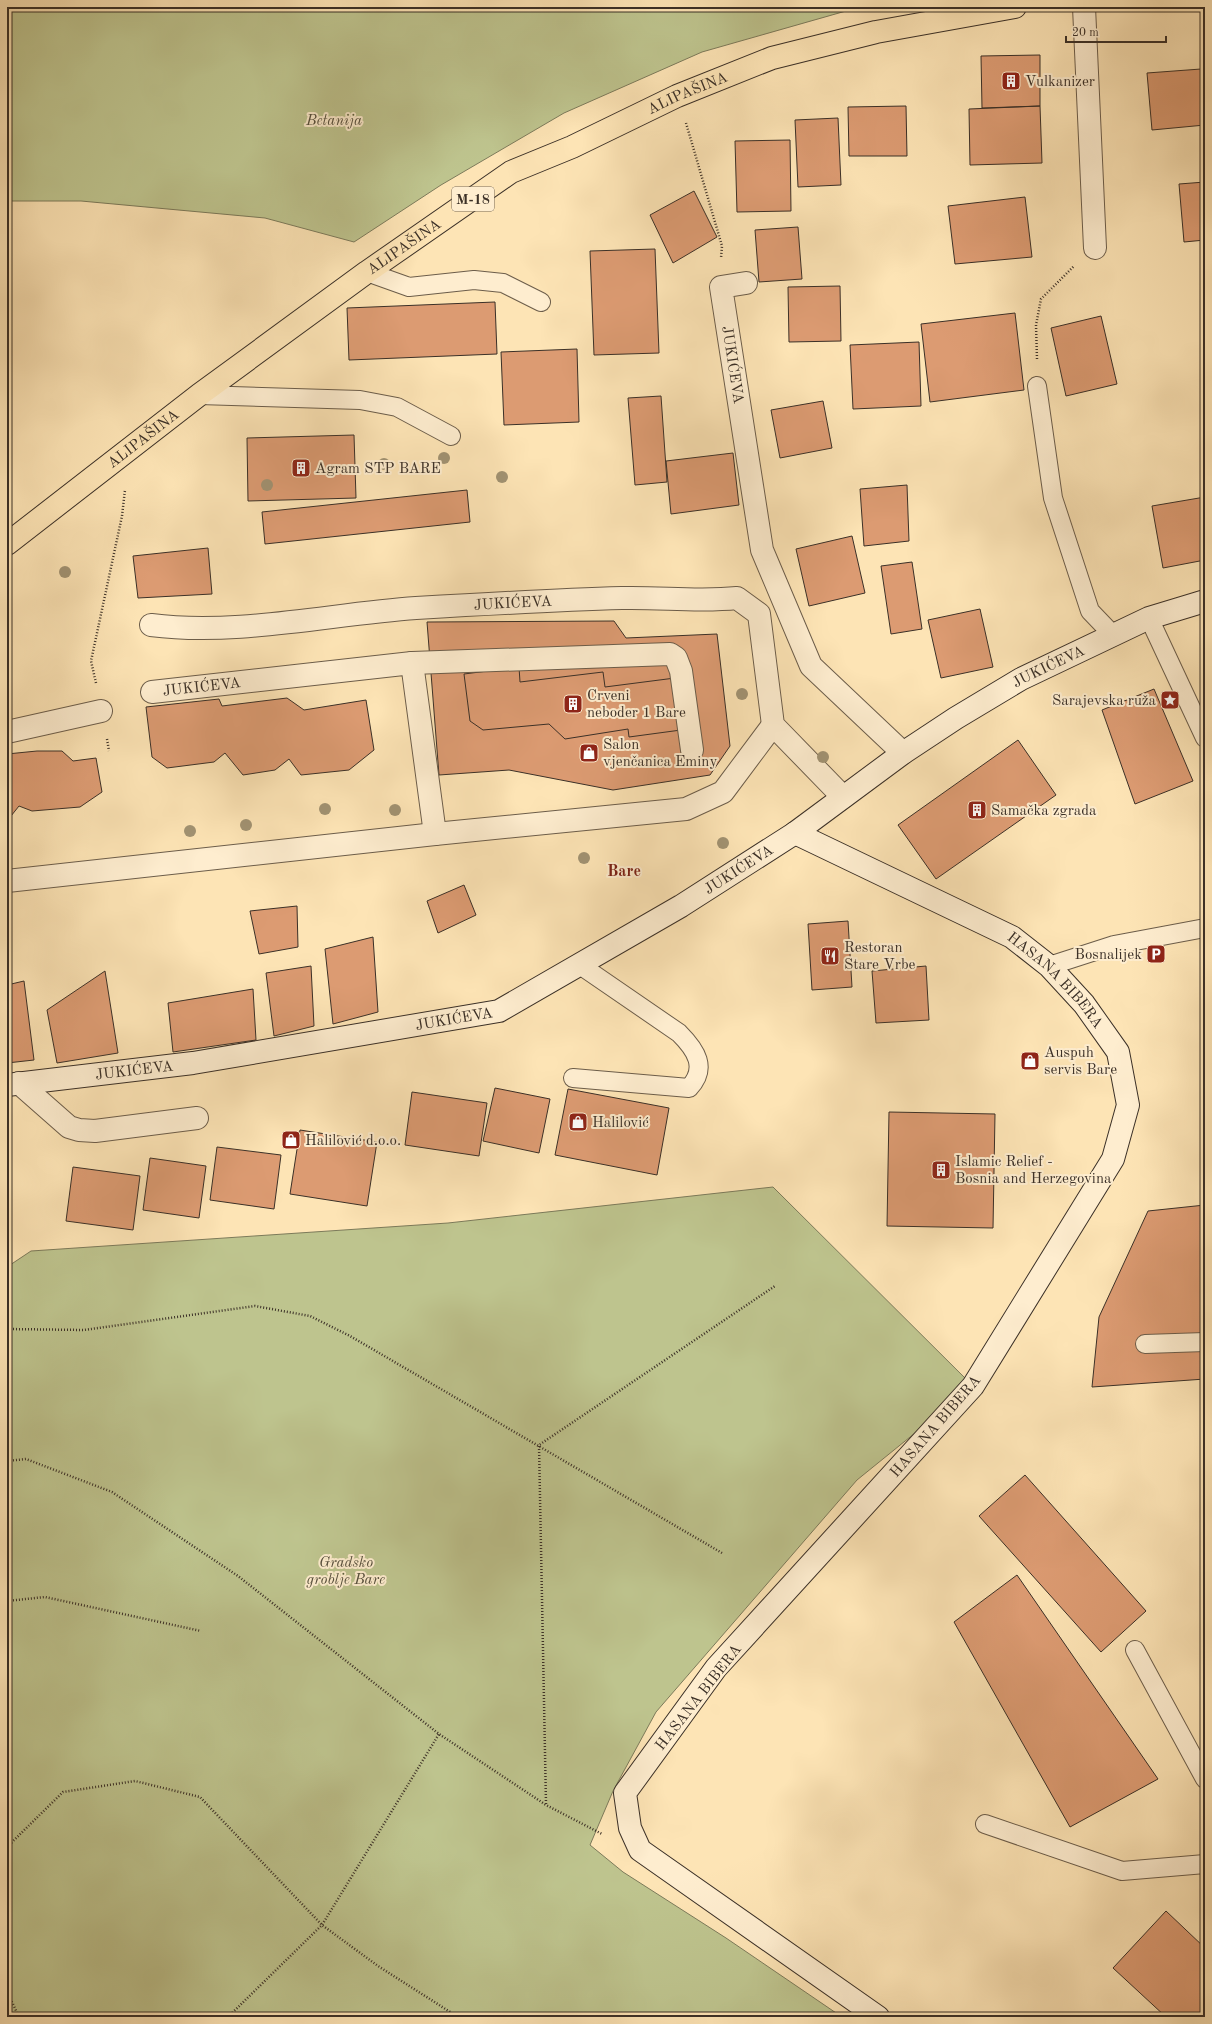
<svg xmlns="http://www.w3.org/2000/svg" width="1212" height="2024" font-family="'Old Standard TT',serif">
<rect width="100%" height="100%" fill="#fde4b5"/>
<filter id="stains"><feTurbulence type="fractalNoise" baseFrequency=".005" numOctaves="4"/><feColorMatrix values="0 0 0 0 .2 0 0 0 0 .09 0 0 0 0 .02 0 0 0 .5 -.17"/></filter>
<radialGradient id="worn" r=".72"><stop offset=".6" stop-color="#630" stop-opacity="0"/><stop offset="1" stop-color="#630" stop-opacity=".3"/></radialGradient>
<path fill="#bec48e" stroke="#7c7a5a" d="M7 7H860L702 52 564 113 441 185 354 242 265 218 81 201H7Z
M773 1187 973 1386 857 1480 656 1712 613 1791 590 1845 623 1872 726 1938 842 2017H7V1267L31 1251 448 1223Z"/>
<path fill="#dc9b72" stroke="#3b3027" d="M1040 55V106L982 108 981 56Z
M1201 69 1205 125 1152 130 1147 73Z
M906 106 907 156H849L848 107Z
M1040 106 1042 163 970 165 969 109Z
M838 118 841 185 798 187 795 120Z
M790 140 791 211 737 212 735 141Z
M1205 182V240L1184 242 1179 184Z
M694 191 717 237 673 263 650 215Z
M1025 197 1032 257 955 264 948 206Z
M798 227 802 279 759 282 755 230Z
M655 249 659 353 594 355 590 251Z
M840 286 841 341 789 342 788 287Z
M495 302 497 354 349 360 347 308Z
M1015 313 1024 390 930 402 921 324Z
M1101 316 1117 384 1066 396 1051 328Z
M919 342 921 406 853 409 850 345Z
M577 349 579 422 504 425 501 352Z
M661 396 667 482 635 485 628 398Z
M823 401 832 448 780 458 771 410Z
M354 435 356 498 248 501 247 438Z
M733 453 739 505 671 514 666 461Z
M907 485 909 541 864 546 860 489Z
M467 490 470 522 265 544 262 512Z
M1205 497V560L1163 568 1152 506Z
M852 536 865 593 809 606 796 549Z
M208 548 212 594 138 598 133 556Z
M912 562 922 629 891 634 881 566Z
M980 609 993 667 941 678 928 620Z
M614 621 626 638 717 634 730 746 710 775 613 790 509 770 439 775 427 622Z
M519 667 520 682 603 672 605 687 675 678 681 730 629 737 628 729 565 739 549 724 483 730 470 721 464 674Z
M1154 689 1193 781 1135 804 1102 710Z
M287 698 304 710 366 700 374 750 349 770 301 775 289 759 275 770 243 775 225 753 214 762 167 768 152 757 146 707 219 699 222 706Z
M1018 740 1056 795 936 879 898 825Z
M37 751H62L73 761 96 758 102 792 80 807 32 811 19 806 7 821V754Z
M464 885 476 915 438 933 427 901Z
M297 906 298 947 259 954 250 911Z
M848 921 852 987 812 990 808 924Z
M373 937 378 1012 333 1024 325 949Z
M311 966 314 1026 274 1036 266 973Z
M926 966 929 1020 876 1023 872 971Z
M105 971 118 1053 57 1063 47 1010Z
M24 981 34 1060 7 1063V985Z
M253 989 256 1040 173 1052 168 1003Z
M495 1088 550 1099 539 1153 483 1141Z
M568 1089 669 1108 657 1175 555 1155Z
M412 1092 487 1103 479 1156 405 1145Z
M889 1112 995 1114 993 1228 887 1226Z
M300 1130 377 1142 367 1206 290 1194Z
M217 1147 281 1155 274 1209 210 1200Z
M150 1158 206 1166 199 1218 143 1210Z
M73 1167 140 1176 133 1230 66 1221Z
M1205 1205V1379L1092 1387 1099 1317 1148 1211Z
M1025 1475 1146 1611 1101 1652 979 1516Z
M1017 1575 1158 1779 1070 1827 954 1622Z
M1166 1911 1205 1948V2017H1166L1113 1968Z"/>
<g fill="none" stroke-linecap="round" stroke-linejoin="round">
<defs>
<path id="lane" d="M367 272 409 287 474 280 503 283 541 302
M1037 386 1053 498 1090 611 1112 634
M199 395 360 400 397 407 451 436
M1149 618 1205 738
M1049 966 1114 945 1205 928
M573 1078 689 1088C708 1068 696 1050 679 1033L580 965
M1145 1344 1205 1342
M1135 1650 1205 1779
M985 1824 1122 1871 1205 1864"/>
<g id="street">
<path d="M1084 7 1095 248"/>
<path id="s1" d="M746 283 721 287 762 550 811 666 903 753"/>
<path id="s2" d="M151 625C237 636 330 614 416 608 485 604 554 600 622 598 661 597 699 602 737 598L759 614 773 725 843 797"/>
<path d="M412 663 670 654 676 658 681 671 692 750"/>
<path id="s3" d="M152 692 412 663 435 834"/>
<path d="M7 732 101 711"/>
<path d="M7 881 435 834 686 809 723 792 773 725"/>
<path d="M19 1083 69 1127 79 1130 95 1131 197 1118"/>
</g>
<g id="secondary">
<path id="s4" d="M795 833 1012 937 1049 966 1084 1004 1118 1052 1128 1105 1113 1159 973 1386 716 1668 625 1793 630 1828 640 1850 878 2017"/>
<path id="s5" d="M7 1085 193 1063 499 1011 681 906 795 833 903 753 956 718 1021 679 1149 618 1205 601"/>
</g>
<g id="primary">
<path id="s6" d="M7 544 199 395 367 272 511 172 572 147 677 96 772 58 876 32 1015 7"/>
</g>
</defs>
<use href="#lane" stroke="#6c5d4a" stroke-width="20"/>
<use href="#street" stroke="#6c5d4a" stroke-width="24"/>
<use href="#secondary" stroke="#3b3027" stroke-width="24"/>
<use href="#primary" stroke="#3b3027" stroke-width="24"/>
<path stroke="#3b3027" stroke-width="2.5" stroke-dasharray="1 2" stroke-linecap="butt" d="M686 123 722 246 721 258
M1037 359 1036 325 1041 299 1074 266
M96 683 91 661 122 516 125 490
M107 739 109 751
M7 1329 84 1330 255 1306 310 1316 350 1336 722 1553
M7 1461 26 1459 112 1492 238 1576 439 1734 546 1805 602 1834
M7 1601 45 1597 201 1631
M546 1804 539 1445 775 1286
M7 1847 63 1792 135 1781 200 1797 322 1925 378 1966 458 2017
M7 1981 11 2000 19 2017
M228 2017 322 1925 439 1734"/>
<use href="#lane" stroke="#feedcf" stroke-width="18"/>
<use href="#street" stroke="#feedcf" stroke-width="22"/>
<use href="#secondary" stroke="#feedcf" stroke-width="22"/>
<use href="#primary" stroke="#fde4b5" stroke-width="22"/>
</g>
<g fill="#a19272">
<circle cx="444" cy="458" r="6"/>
<circle cx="384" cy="464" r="6"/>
<circle cx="502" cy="477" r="6"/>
<circle cx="267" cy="485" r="6"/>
<circle cx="65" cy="572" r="6"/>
<circle cx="742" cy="694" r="6"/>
<circle cx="823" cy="757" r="6"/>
<circle cx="325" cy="809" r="6"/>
<circle cx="395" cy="810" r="6"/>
<circle cx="246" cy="825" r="6"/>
<circle cx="190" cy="831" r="6"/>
<circle cx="723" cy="843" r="6"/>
<circle cx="584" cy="858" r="6"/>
</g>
<defs>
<symbol id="building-square" viewBox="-11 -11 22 22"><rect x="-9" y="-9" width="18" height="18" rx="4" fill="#8f2418" stroke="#feedcf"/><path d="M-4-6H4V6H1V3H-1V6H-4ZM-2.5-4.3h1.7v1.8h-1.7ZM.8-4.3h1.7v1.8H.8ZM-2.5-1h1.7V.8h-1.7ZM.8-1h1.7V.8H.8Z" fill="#fff"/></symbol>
<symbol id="sight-square" viewBox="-11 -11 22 22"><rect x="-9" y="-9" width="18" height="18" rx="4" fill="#8f2418" stroke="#feedcf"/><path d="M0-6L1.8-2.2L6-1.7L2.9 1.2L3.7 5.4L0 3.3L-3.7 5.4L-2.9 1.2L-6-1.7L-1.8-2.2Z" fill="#fff"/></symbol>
<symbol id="shop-square" viewBox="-11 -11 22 22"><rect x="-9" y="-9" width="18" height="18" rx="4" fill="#8f2418" stroke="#feedcf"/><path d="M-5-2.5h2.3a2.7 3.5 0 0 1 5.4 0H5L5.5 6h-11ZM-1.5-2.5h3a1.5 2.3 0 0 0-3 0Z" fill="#fff"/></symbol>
<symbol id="parking-square" viewBox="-11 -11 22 22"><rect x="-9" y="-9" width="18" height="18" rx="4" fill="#8f2418" stroke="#feedcf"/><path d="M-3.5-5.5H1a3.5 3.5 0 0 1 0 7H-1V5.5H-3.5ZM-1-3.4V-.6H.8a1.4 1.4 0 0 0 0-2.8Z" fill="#fff"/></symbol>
<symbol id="restaurant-square" viewBox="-11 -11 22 22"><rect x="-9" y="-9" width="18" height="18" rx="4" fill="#8f2418" stroke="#feedcf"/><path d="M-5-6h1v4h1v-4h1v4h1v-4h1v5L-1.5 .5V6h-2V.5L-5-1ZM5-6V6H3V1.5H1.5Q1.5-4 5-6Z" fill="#fff"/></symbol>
</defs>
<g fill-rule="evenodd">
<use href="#building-square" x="1000" y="70" width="22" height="22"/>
<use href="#building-square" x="290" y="457" width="22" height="22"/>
<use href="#sight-square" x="1159" y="689" width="22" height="22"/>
<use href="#building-square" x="562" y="693" width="22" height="22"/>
<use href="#shop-square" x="578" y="742" width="22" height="22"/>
<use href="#building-square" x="966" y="799" width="22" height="22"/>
<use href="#parking-square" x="1145" y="943" width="22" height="22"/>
<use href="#restaurant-square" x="819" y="945" width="22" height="22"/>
<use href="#shop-square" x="1019" y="1050" width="22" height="22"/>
<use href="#shop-square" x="567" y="1111" width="22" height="22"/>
<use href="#shop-square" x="280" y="1129" width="22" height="22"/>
<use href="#building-square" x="930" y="1159" width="22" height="22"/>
</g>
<g text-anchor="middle" stroke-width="4" stroke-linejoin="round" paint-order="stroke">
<rect fill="#feedcf" stroke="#766959" stroke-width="1" x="452" y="187" width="42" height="24" rx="3"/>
<g font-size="14" font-weight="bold" fill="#3b3027">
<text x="473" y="204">M-18</text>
</g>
<g font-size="15" fill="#3b3027" stroke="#feedcf" text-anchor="start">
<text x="1025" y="86">Vulkanizer</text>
<text x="315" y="473">Agram STP BARE</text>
<text x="587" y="700">Crveni<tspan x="587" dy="17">neboder 1 Bare</tspan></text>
<text x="1156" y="705" text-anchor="end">Sarajevska ruža</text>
<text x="603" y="749">Salon<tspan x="603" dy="17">vjenčanica Eminy</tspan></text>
<text x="991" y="815">Samačka zgrada</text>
<text x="844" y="952">Restoran<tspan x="844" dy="17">Stare Vrbe</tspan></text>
<text x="1142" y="959" text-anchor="end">Bosnalijek</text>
<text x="1044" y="1057">Auspuh<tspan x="1044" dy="17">servis Bare</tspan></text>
<text x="592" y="1127">Halilović</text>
<text x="305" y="1145">Halilović d.o.o.</text>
<text x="955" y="1166">Islamic Relief -<tspan x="955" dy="17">Bosnia and Herzegovina</tspan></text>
</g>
<g font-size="15" fill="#3b3027" stroke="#feedcf">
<text dy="5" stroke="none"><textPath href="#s6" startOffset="820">ALIPAŠINA</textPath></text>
<text dy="5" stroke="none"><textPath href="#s6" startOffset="496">ALIPAŠINA</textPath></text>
<text dy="5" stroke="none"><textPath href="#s1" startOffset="104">JUKIĆEVA</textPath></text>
<text dy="5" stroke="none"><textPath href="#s6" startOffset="172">ALIPAŠINA</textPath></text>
<text dy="5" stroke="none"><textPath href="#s2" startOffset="363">JUKIĆEVA</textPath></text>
<text dy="5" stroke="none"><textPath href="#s5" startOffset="1147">JUKIĆEVA</textPath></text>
<text dy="5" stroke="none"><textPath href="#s3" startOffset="50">JUKIĆEVA</textPath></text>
<text dy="5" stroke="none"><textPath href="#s5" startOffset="776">JUKIĆEVA</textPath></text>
<text dy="5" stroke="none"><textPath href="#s4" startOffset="302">HASANA BIBERA</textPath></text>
<text dy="5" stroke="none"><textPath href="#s5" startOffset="452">JUKIĆEVA</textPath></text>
<text dy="5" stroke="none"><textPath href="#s5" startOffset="128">JUKIĆEVA</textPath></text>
<text transform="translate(935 1426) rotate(-49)" y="5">HASANA BIBERA</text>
<text transform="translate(698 1697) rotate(-52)" y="5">HASANA BIBERA</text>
</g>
<g font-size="15" font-style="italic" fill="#554e3c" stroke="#feedcf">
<text x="334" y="125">Betanija</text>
<text x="346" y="1567">Gradsko<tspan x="346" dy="17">groblje Bare</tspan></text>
</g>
<g font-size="16" font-weight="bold" fill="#7a1f14" stroke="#feedcf">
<text x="624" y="876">Bare</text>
</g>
</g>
<rect width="1212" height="2024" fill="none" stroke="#fde4b5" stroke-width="24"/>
<rect x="8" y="8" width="1196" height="2008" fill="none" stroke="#3b3027" stroke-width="2"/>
<rect x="12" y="12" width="1188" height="2000" fill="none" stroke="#3b3027"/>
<path d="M1066 36v6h100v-6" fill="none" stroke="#3b3027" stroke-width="2"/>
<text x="1072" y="36" font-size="12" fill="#3b3027" stroke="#feedcf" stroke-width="3" paint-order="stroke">20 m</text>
<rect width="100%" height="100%" filter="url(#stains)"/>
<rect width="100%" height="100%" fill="url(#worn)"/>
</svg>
